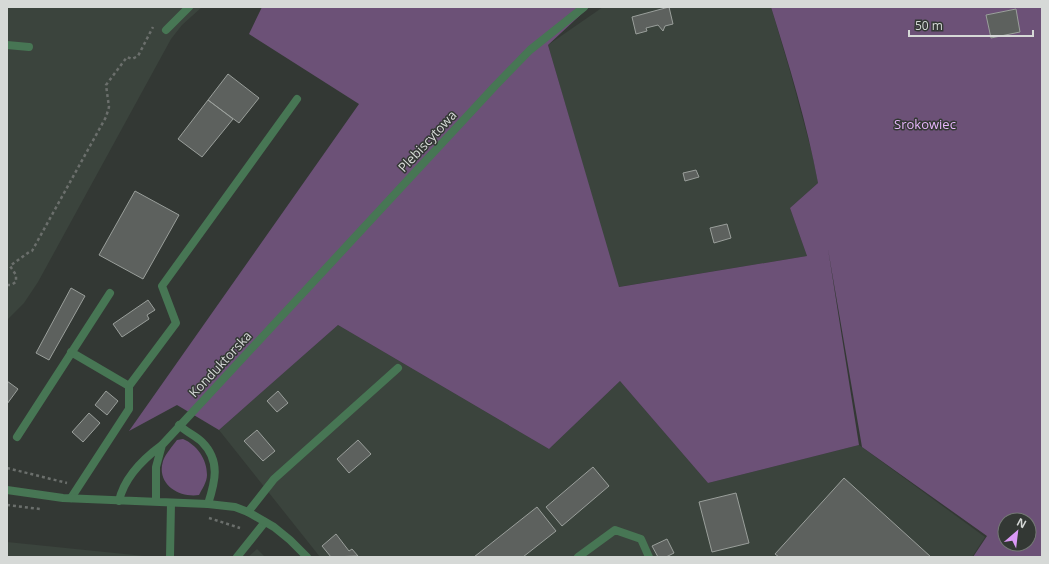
<svg xmlns="http://www.w3.org/2000/svg" width="1049" height="564" font-family="'Open Sans',sans-serif">
<rect width="100%" height="100%" fill="#333834"/>
<path fill="#3b443d" d="M7 7H202L182 25 171 39 38 282 24 303 7 320Z
M603 7H771L791 75 813 157 818 183 790 208 807 256 618 287 548 45Z
M338 325 549 449 620 381 708 483 859 445 985 537 972 557H320L219 430Z
M7 542 154 557H7Z
M257 549 265 557H248Z"/>
<path fill="#6c5177" fill-rule="evenodd" d="M262 7H589L548 45 619 287 807 256 790 208 818 183C807 123 789 65 771 7H1042V557H973L987 536 862 447 828 249 859 445 708 483 620 381 549 449 338 325 219 430 177 405 129 431 359 104 249 34ZM1005 520H1029V544H1005Z
M183 439C197 445 207 459 207 475 207 482 202 489 199 495 179 498 156 484 163 461 166 453 172 447 177 440Z"/>
<path fill="#5d615e" stroke="#9a9f9b" d="M669 7 673 24 665 26 663 31 658 25 646 28 647 31 636 34 632 17Z
M1016 9 1020 32 991 38 986 15Z
M228 74 259 98 239 123 208 100Z
M208 100 233 119 202 157 178 139Z
M696 170 699 177 685 181 683 173Z
M135 191 179 215 143 279 99 255Z
M727 224 731 238 714 243 710 228Z
M71 288 85 296 49 360 36 353Z
M148 300 155 310 147 315 149 319 122 337 113 324Z
M7 381 18 389 7 404Z
M106 391 118 401 107 415 95 405Z
M278 391 288 403 277 412 267 401Z
M89 413 100 423 83 442 72 432Z
M257 430 275 451 263 461 244 441Z
M358 440 371 454 349 473 337 459Z
M593 467 609 486 562 526 546 507Z
M844 478 931 557H779L775 554Z
M736 493 749 543 712 552 699 502Z
M537 507 556 531 523 557H474Z
M336 534 349 551 352 549 358 556 331 557 322 546Z
M667 539 674 553 666 557H658L652 546Z"/>
<g fill="none" stroke-linecap="round" stroke-linejoin="round">
<path stroke="#6b6f6c" stroke-width="2.5" stroke-dasharray="3 3" stroke-linecap="butt" d="M7 285H11L16 282V275L10 266 29 252 32 251 106 117 109 107 106 85 127 57 132 59 138 56 153 27
M7 468 67 483
M7 505 40 509
M209 518 240 528"/>
<path stroke="#477654" stroke-width="8" d="M166 30 189 7
M7 45 29 47
M71 352 129 386
M179 425C186 432 196 436 202 442 221 461 215 482 208 504
M17 437 110 293
M71 498 129 409V386L176 323 162 286 297 99
M248 512 274 479 398 368
M170 557 171 503
M237 557 265 522
M578 557 615 530 641 539 649 557"/>
<path stroke="#477654" stroke-width="8" d="M7 490 63 498 208 504 235 507 248 512 274 527 290 540 307 557
M119 501C124 478 143 459 162 445L495 86 530 50 584 7
M156 502V467L162 445"/>
</g>
<g text-anchor="middle" stroke-width="3" stroke-linejoin="round" paint-order="stroke">
<g font-size="13" fill="#e6b5fb" stroke="#333834">
<text x="925" y="129">Srokowiec</text>
</g>
<g font-size="13" fill="#d6d9d7" stroke="#333834">
<text transform="translate(427 141) rotate(-47)" y="5">Plebiscytowa</text>
<text transform="translate(220 364) rotate(-47)" y="5">Konduktorska</text>
</g>
</g>
<rect width="1049" height="564" fill="none" stroke="#d6d9d7" stroke-width="16"/>
<g transform="translate(1017 532) rotate(28)"><circle r="19" fill="#333834" stroke="#747875"/>
<path d="M0-3L7 15L0 10L-7 15Z" fill="#db99f6"/>
<text y="-6" font-size="11" font-weight="bold" text-anchor="middle" fill="#d6d9d7">N</text>
</g>
<path d="M909 30v6h124v-6" fill="none" stroke="#d6d9d7" stroke-width="2"/>
<text x="915" y="30" font-size="12" fill="#d6d9d7" stroke="#333834" stroke-width="3" paint-order="stroke">50 m</text>
</svg>
